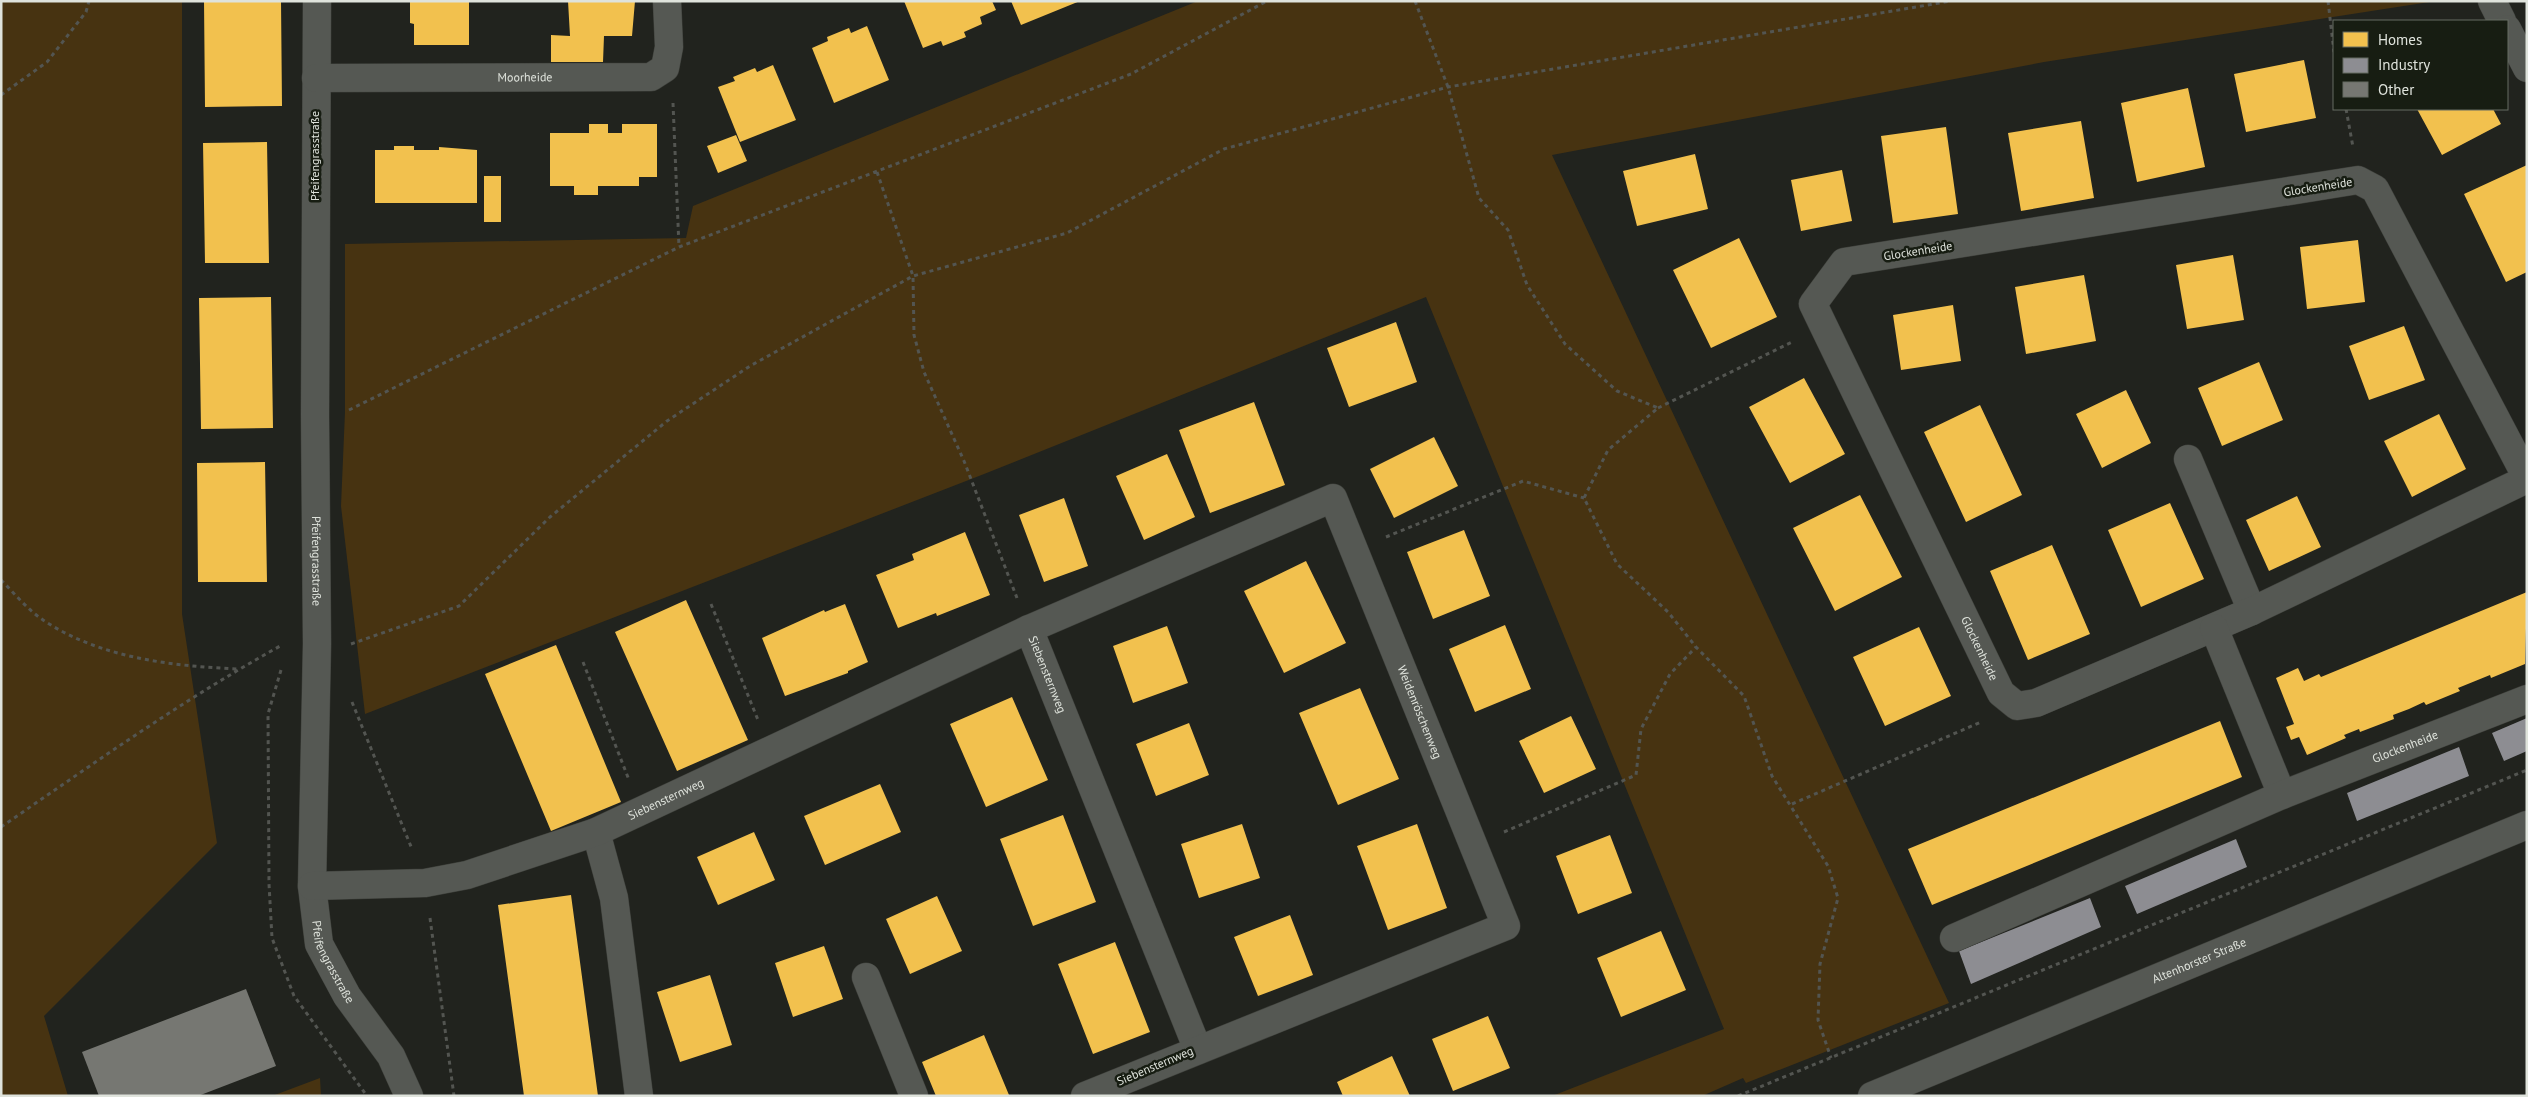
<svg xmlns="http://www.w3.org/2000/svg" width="2528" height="1097" font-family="'PT Sans',sans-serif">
<rect width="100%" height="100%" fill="#21231e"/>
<path fill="#473311" d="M1 1H182V614L217 843 44 1016 68 1096H1Z
M1198 1H2436L2044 62 1552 155 1949 1003 1746 1083 1743 1078 1702 1096H1552L1724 1029 1426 297 979 476 365 714 341 506 345 412V244L686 238 693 206Z
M320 1078 321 1096H272Z"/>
<path fill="#f2c14e" d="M204 1H281L282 106 205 107Z
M414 1H469V45H414V24L410 23V2Z
M568 1H635L632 36H604L603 62H551V35L570 36Z
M904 1H992L996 10 980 17 982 24 964 32 966 37 943 46 941 41 923 48Z
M1011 1H1080L1021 25Z
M867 26 889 80 834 103 812 48 828 41 827 37 849 28 851 33Z
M2304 60 2316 118 2246 132 2234 74Z
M773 65 796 120 740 142 718 87 735 81 733 77 755 68 757 72Z
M2188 88 2205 167 2137 182 2121 103Z
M2417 109H2493L2501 124 2442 155Z
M2081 121 2094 198 2021 211 2008 133Z
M589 124H608V133H622V124H657V177H639V186H598V195H574V186H550V133H589Z
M1946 127 1958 214 1893 223 1881 136Z
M736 135 747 161 718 173 707 146Z
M267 142 269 263H205L203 143Z
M394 146H414V150H439V147L477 150V203H375V150H394Z
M1695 154 1708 209 1637 226 1623 171Z
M2527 165V272L2506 282 2464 194Z
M1842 170 1852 221 1801 231 1791 180Z
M484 176H501V222H484Z
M1739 238 1777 317 1711 348 1673 270Z
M2358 240 2365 302 2307 309 2300 247Z
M2233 255 2244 320 2187 329 2176 265Z
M2084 275 2096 341 2026 354 2015 287Z
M271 297 273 428 201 429 199 298Z
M1953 305 1961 361 1901 370 1893 315Z
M1396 322 1417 382 1349 407 1327 348Z
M2404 326 2425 380 2369 400 2349 346Z
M2259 362 2283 420 2222 446 2198 388Z
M1804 378 1845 454 1790 483 1749 407Z
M2126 390 2151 443 2102 468 2076 414Z
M1254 402 1285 485 1210 513 1179 430Z
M1980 405 2022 495 1966 522 1924 432Z
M2439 414 2466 469 2412 497 2384 441Z
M1434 437 1458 486 1394 518 1370 469Z
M1167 454 1195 517 1144 540 1116 476Z
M265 462 267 582H198L197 463Z
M1860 495 1902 577 1835 611 1793 528Z
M2297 496 2321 547 2269 571 2246 520Z
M1064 498 1088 566 1044 582 1019 515Z
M2170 503 2204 579 2141 607 2108 530Z
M1464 530 1490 596 1433 619 1407 552Z
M965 532 990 595 937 616 936 613 898 628 876 575 914 560 912 554Z
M2052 545 2090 634 2028 660 1990 571Z
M1306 561 1346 643 1284 673 1244 591Z
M2527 592 2525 664 2491 678 2490 675 2458 688 2460 691 2426 705 2424 702 2409 709 2393 715 2394 719 2360 732 2359 729 2344 735 2346 738 2307 755 2299 737 2291 740 2286 727 2294 724 2276 678 2298 668 2304 681 2319 674 2321 677Z
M686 600 748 740 677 771 615 632Z
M845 604 868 662 848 671V673L785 696 762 638 824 610 825 612Z
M1505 625 1531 689 1475 712 1449 649Z
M1167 626 1188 683 1133 703 1113 646Z
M1919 627 1951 696 1885 726 1853 657Z
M556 645 621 802 551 831 485 674Z
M1360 688 1399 779 1338 805 1299 713Z
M1012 697 1048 780 986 807 950 724Z
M1571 716 1596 769 1544 793 1519 741Z
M2220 721 2242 777 1932 905 1908 849Z
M1189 723 1209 775 1156 796 1136 744Z
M880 784 901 832 825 865 804 816Z
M1063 815 1096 902 1033 926 1000 839Z
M1242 824 1260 878 1199 898 1181 844Z
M1417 824 1447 908 1388 930 1357 846Z
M754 832 775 880 718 905 697 857Z
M1610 835 1632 893 1578 914 1556 856Z
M571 895 598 1096H524L498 905Z
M937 896 962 951 910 974 886 919Z
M1290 915 1313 975 1258 996 1234 937Z
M1661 931 1686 990 1621 1017 1597 958Z
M1115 942 1150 1032 1093 1054 1058 964Z
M824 946 843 999 793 1017 775 963Z
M710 975 732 1045 680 1062 657 992Z
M1488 1016 1510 1068 1453 1091 1432 1039Z
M984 1035 1009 1095 936 1096 922 1062Z
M1392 1056 1410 1096H1343L1337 1082Z"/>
<path fill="#8d8d92" d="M2527 718V751L2504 761 2492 733Z
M2459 747 2469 776 2357 821 2347 793Z
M2236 839 2247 867 2137 914 2125 886Z
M2090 898 2101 927 1971 984 1959 951Z"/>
<path fill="#767772" d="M246 989 276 1066 198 1096H99L82 1052Z"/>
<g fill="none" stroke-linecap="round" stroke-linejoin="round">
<defs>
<g id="street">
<path id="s1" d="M317 1 315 415 317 644 312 886 319 944 347 996 391 1056 409 1096"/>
<path d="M2492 1 2502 21"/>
<path d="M2507 29 2527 68"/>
<path id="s2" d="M316 78 651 77 665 68 669 47 667 1"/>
<path d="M2188 459 2252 611"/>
<path id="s3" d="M2527 478 2375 189 2358 180 1844 262 1813 304 2001 693 2017 706 2036 703 2252 611 2527 479"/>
<path d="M2214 628 2282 795"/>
<path id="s4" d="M1029 629 1198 1050"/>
<path d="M596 832 614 898 639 1096"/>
<path id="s5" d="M312 886 425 883 467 875 596 832 1029 629 1333 498 1506 926 1085 1096"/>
<path id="s6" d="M1954 938 2282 795 2527 699"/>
<path d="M866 977 914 1096"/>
</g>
<g id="secondary">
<path id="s7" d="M1872 1096 2527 825"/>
</g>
</defs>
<use href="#street" stroke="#3d3f3a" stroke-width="29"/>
<use href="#secondary" stroke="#3d3f3a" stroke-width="29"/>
<path stroke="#535551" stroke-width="3" stroke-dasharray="4 4" stroke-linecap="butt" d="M1415 1 1448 87 1479 198 1508 230 1527 285 1565 344 1617 391 1658 408 1608 450 1584 498 1617 564 1668 612 1696 647 1744 696 1772 776 1828 866 1838 898 1820 964 1818 1020 1831 1058
M2328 1 2334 52
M1 95 47 62 86 12 89 1
M673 103 679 247
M2346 109 2353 147
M877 172 913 276 914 335 924 372 964 461 1017 598
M1658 408 1794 341
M349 410 679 247 1131 74 1267 1
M1386 537 1523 481 1584 498
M1 580C14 593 28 610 43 620 100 658 171 666 238 669
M711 604 758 720
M351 644 459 606 550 517 667 421 750 366 913 276 1067 233 1224 149 1448 87 1951 1
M583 662 629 780
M281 670 268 714 269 884 272 938 294 996 367 1096
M352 702 412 849
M1792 804 1981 722
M1 827C93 764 184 699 282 645
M1504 832 1636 775 1641 729 1670 674 1696 647
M430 918 454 1096
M1738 1096 2527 770"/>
<use href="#street" stroke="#555853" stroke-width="28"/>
<use href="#secondary" stroke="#555853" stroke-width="28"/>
</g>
<g text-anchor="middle" stroke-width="5" stroke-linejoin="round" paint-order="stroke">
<g font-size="12" fill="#dfe3dc" stroke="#171d12">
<text dy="4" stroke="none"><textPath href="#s2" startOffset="209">Moorheide</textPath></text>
<text transform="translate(315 156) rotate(-90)" y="4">Pfeifengrasstraße</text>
<text transform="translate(2318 187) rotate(-9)" y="4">Glockenheide</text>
<text transform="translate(1918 251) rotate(-9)" y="4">Glockenheide</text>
<text dy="4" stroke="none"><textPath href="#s1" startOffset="560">Pfeifengrasstraße</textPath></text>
<text dy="4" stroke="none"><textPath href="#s3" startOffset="1301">Glockenheide</textPath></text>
<text dy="4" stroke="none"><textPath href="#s4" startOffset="49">Siebensternweg</textPath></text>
<text dy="4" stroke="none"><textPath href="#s5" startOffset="1332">Weidenröschenweg</textPath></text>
<text dy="4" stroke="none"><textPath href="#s6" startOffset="490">Glockenheide</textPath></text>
<text dy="4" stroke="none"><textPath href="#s5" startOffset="369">Siebensternweg</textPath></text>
<text dy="4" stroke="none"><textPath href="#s7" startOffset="354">Altenhorster Straße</textPath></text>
<text dy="4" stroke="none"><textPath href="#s1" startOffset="965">Pfeifengrasstraße</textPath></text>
<text transform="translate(1155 1066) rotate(-23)" y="4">Siebensternweg</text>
</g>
</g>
<rect width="2528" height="1097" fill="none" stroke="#dfe3dc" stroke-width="5"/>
<rect x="2333" y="20" width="175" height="90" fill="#171d12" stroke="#676c63"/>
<rect x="2343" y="32" width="25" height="15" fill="#f2c14e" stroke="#676c63"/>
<text x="2378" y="45" font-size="15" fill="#dfe3dc">Homes</text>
<rect x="2343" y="58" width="25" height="15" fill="#8d8d92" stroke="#676c63"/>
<text x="2378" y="70" font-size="15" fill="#dfe3dc">Industry</text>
<rect x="2343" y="82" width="25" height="15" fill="#767772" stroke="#676c63"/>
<text x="2378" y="95" font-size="15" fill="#dfe3dc">Other</text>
</svg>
